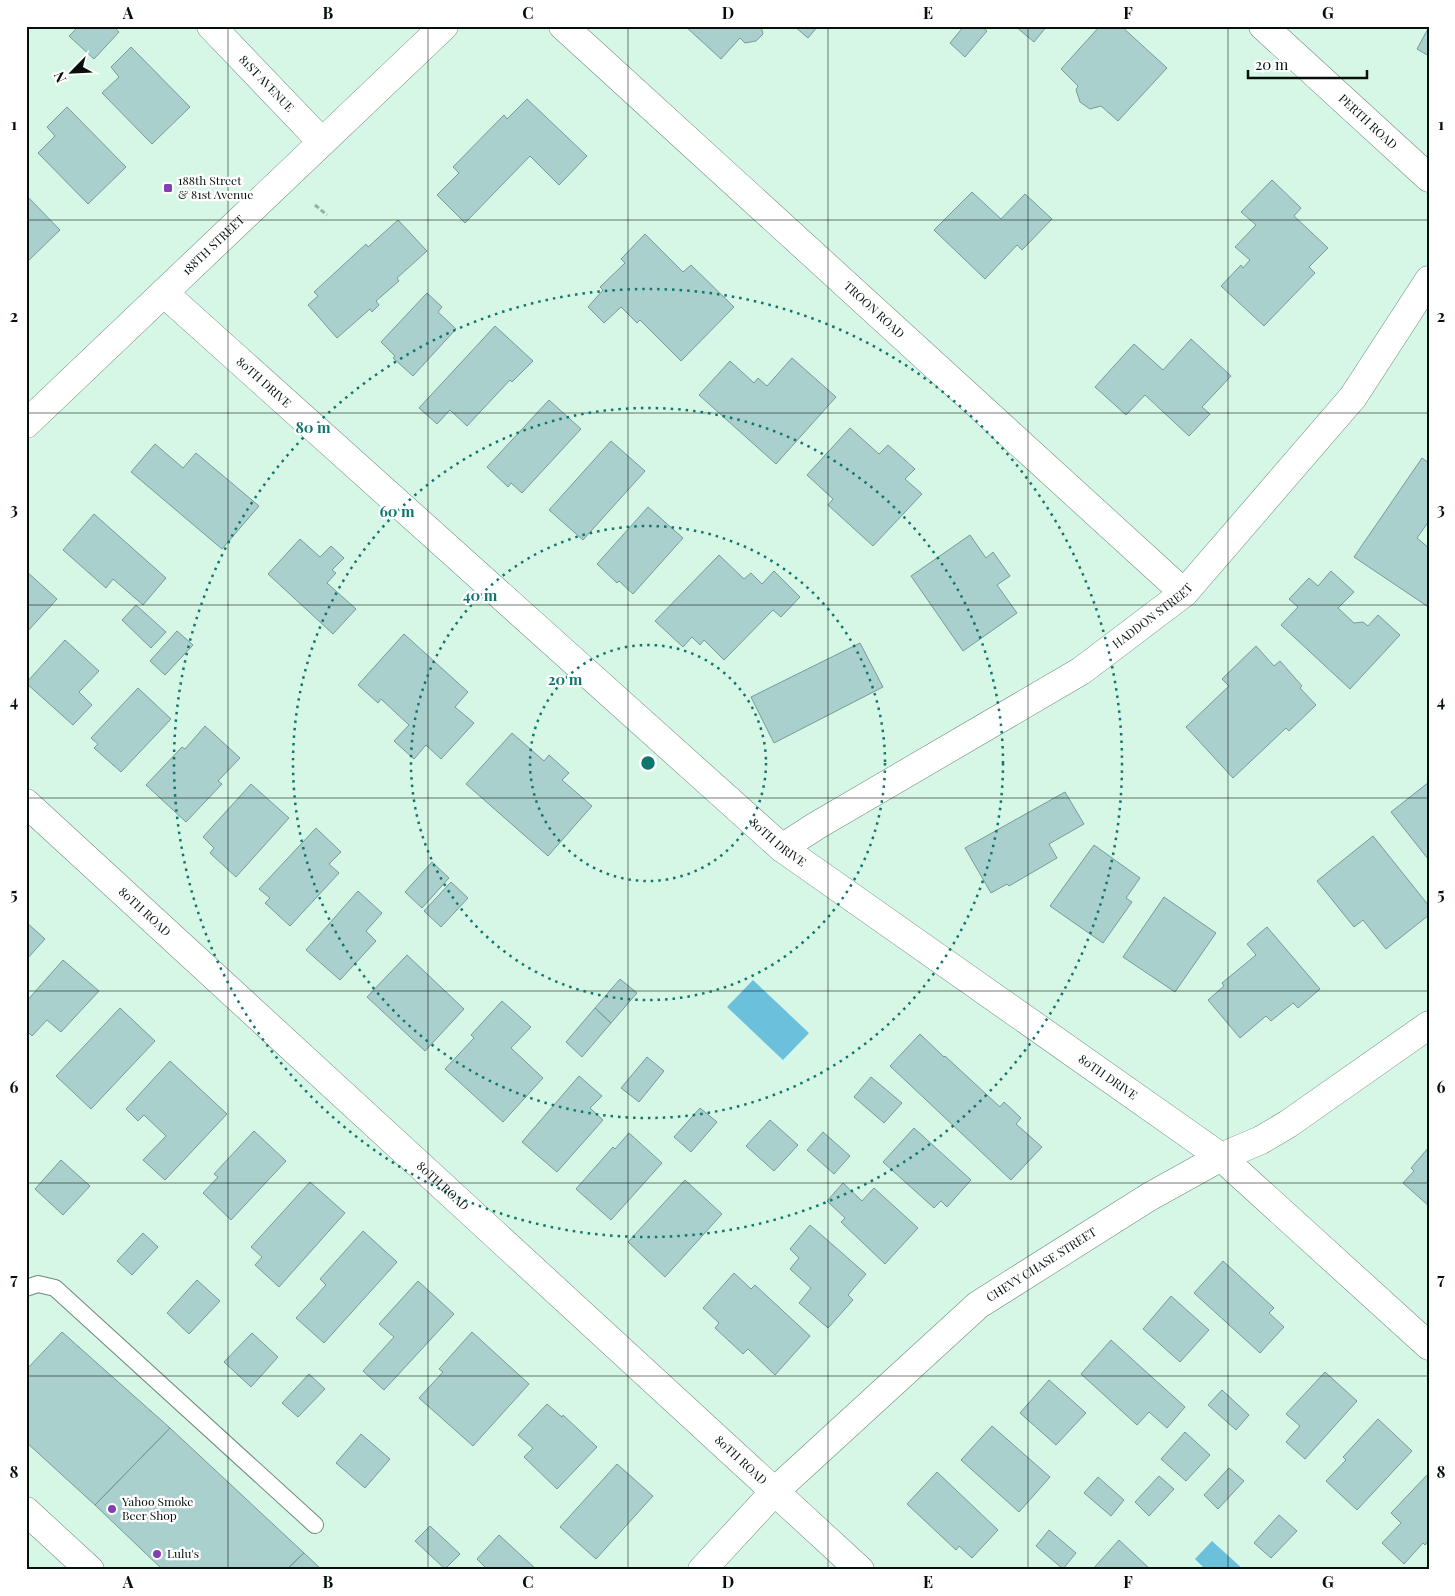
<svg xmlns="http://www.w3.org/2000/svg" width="1455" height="1596" font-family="'Playfair Display',serif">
<rect width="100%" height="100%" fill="#d6f7e5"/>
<path fill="#6bc0db" d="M753 980 809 1033 783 1060 727 1007Z
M1212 1541 1244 1570H1206L1195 1559Z"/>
<path fill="#aad0ce" stroke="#769b99" d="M79 26H113L119 32 94 59 69 36Z
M685 26H761L763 34 756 41 745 43 740 38 721 59Z
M794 26H818L808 38Z
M964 26H981L987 31 965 57 950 43Z
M1015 26H1047L1034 42Z
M1100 26H1121L1167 68 1118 121 1101 106 1090 109 1080 102 1076 90 1078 86 1061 69Z
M1429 27V56L1417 49Z
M131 47 190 107 152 144 102 93 119 77 111 67Z
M527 99 587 156 559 185 530 156 465 223 437 195 459 173 453 167 504 115 507 119Z
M67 107 126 167 88 204 38 153 55 136 47 127Z
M1272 180 1301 208 1294 216 1328 248 1309 267 1315 273 1264 326 1221 286 1241 265 1243 268 1250 260 1235 247 1256 225 1241 212Z
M972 192 1001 219 1025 194 1052 219 1022 250 1017 245 985 279 934 230Z
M26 195 60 230 26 263Z
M398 220 427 251 397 278 399 281 376 301 379 305 372 312 370 309 337 338 308 305 318 296 314 292 366 244 368 247Z
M645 234 683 272 691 265 734 307 681 361 640 320 637 323 621 307 604 323 588 307 603 290 600 287 625 263 621 259Z
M427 293 442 307 438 312 456 329 413 376 393 358 395 356 381 342Z
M495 326 533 361 512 382 510 380 467 426 450 410 437 424 419 408Z
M1191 339 1231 376 1202 407 1210 414 1189 436 1145 395 1126 415 1095 387 1134 344 1163 370Z
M792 358 836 397 776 464 699 395 730 361 754 383 758 378 767 386Z
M549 400 581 429 522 493 511 483 508 487 487 467Z
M850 428 879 454 888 445 915 469 905 479 922 494 873 546 828 505 833 499 807 475Z
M611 441 645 471 583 540 549 510Z
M155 444 183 468 196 453 259 506 222 549 131 472Z
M1422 458 1429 463V521L1417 538 1429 548V603L1427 606 1354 557Z
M648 507 683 538 633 594 619 581 617 583 597 564Z
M94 514 166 578 143 605 113 579 106 588 63 550Z
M970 535 986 558 993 552 1010 576 997 585 1017 613 963 651 911 576Z
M300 539 320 557 331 546 344 558 332 570 336 573 327 583 356 609 333 634 268 574Z
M719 555 744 579 751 573 762 584 774 571 800 597 781 617 773 610 724 660 704 640 700 645 692 637 683 647 655 621Z
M26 571 57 599 26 633Z
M1331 571 1354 592 1338 608 1354 623 1363 622 1368 626 1378 615 1400 635 1350 689 1281 625 1298 607 1289 599 1309 578 1318 586Z
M136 605 166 632 151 648 122 620Z
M177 631 193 645 165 675 150 661Z
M404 634 468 692 455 707 474 723 441 759 426 745 414 759 394 741 409 725 381 699 378 703 358 685Z
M65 640 99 671 79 692 92 705 73 725 26 683Z
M860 643 883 687 774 743 751 697Z
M1256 646 1274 666 1280 661 1302 686 1300 688 1316 705 1289 731 1286 728 1233 778 1186 727 1229 686 1222 679Z
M138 688 171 719 121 772 94 748 98 744 91 738Z
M205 726 240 758 218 781 222 784 186 822 146 785 182 747 185 749Z
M512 733 544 761 549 755 569 773 562 780 592 806 548 856 466 784Z
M1429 782V859H1428L1391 812Z
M251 784 289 818 236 877 210 853 214 848 203 837Z
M1065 792 1084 824 1049 844 1057 858 1009 886 1007 884 991 893 965 848Z
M316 828 341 852 329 864 339 873 290 926 265 903 270 898 259 889Z
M1373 836 1429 906V915L1386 949 1363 920 1354 927 1317 881Z
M1094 845 1140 878 1126 898 1132 902 1103 943 1050 906Z
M432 862 449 878 422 908 405 892Z
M451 882 468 898 441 927 424 911Z
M358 891 382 913 366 931 376 941 340 980 306 950Z
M1164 897 1216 933 1175 992 1123 957Z
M26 922 45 939 26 960Z
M1267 927 1320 989 1298 1008 1293 1003 1271 1021 1266 1016 1240 1038 1208 1000 1224 986 1222 983 1256 955 1247 944Z
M407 955 464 1009 425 1051 367 997Z
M63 960 99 991 61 1032 47 1020 32 1036 26 1030V1002Z
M620 979 637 993 611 1023 595 1008Z
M502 1001 531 1027 511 1048 543 1078 503 1122 445 1069 474 1038 471 1035Z
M120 1008 155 1041 91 1109 56 1076Z
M595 1008 611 1023 582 1057 566 1042Z
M920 1034 944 1057 945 1056 1000 1107 1004 1102 1021 1118 1016 1124 1042 1147 1011 1180 890 1066Z
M647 1057 664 1071 639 1102 621 1088Z
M170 1061 227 1114 165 1180 143 1160 166 1136 144 1115 138 1121 126 1109Z
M579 1076 602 1096 590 1108 603 1120 557 1172 522 1142Z
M871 1077 902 1103 884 1123 854 1097Z
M700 1108 717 1122 691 1152 674 1137Z
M770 1120 798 1145 774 1171 746 1146Z
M914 1128 971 1180 947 1207 941 1201 934 1208 883 1162Z
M254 1131 286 1161 231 1220 203 1193 218 1177 214 1174Z
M823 1132 850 1156 834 1174 807 1150Z
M629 1133 662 1163 611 1220 576 1189 613 1147 615 1149Z
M1429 1147V1206L1403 1183 1414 1171 1411 1168Z
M61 1160 90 1186 63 1215 35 1189Z
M685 1180 722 1214 665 1277 628 1242Z
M310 1182 345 1213 279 1287 255 1265 262 1257 251 1247Z
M843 1183 862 1201 874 1188 918 1228 885 1264 841 1222 845 1218 827 1201Z
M810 1225 866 1274 848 1295 853 1300 828 1328 799 1303 811 1288 790 1269 799 1258 790 1249Z
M363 1231 397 1262 324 1343 296 1318 326 1285 320 1279Z
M143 1233 158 1247 132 1275 117 1261Z
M1223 1261 1274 1308 1269 1313 1284 1327 1260 1353 1194 1293Z
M734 1273 751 1289 755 1285 810 1336 775 1375 748 1349 743 1354 715 1328 719 1323 703 1308Z
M197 1280 220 1301 189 1334 167 1313Z
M418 1281 454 1314 384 1390 363 1371 394 1337 379 1324Z
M1171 1296 1209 1330 1180 1362 1143 1329Z
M62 1332 170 1428 95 1505 26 1442V1370Z
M472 1332 529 1384 473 1446 419 1398 443 1372 439 1369Z
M252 1333 278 1357 251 1387 224 1362Z
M1111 1340 1185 1407 1167 1428 1149 1412 1137 1425 1081 1374Z
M1325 1372 1357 1401 1305 1459 1286 1442 1300 1426 1286 1414Z
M309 1374 325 1389 298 1417 282 1403Z
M1049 1380 1086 1413 1056 1445 1020 1413Z
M1222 1390 1249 1415 1236 1430 1208 1405Z
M547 1404 562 1417 563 1415 597 1447 557 1489 524 1457 533 1448 518 1435Z
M1378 1419 1412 1451 1357 1510 1326 1481 1346 1460 1343 1457Z
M992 1426 1050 1477 1019 1512 961 1460Z
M170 1428 304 1553 286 1570H163L95 1505Z
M1185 1432 1210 1455 1186 1481 1161 1459Z
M361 1434 390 1459 365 1488 336 1463Z
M617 1464 653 1496 596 1559 560 1527Z
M1229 1468 1244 1481 1218 1509 1204 1495Z
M937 1472 998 1530 972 1558 959 1546 956 1550 907 1504Z
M1429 1473V1540L1425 1545 1423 1543 1404 1564 1382 1543 1401 1523 1391 1513Z
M1159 1476 1174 1489 1149 1516 1135 1502Z
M1098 1477 1124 1500 1111 1516 1084 1493Z
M1279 1515 1297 1531 1271 1558 1254 1543Z
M430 1526 460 1554 445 1569 415 1541Z
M1049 1530 1076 1553 1063 1569 1036 1546Z
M499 1535 537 1570H488L477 1559Z
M1119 1540 1151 1570H1092Z
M304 1553 322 1570H286Z"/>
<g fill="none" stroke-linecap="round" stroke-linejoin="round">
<defs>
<path id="lane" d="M26 1288 38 1284 55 1288 315 1525"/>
<g id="street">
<path id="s1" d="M211 26 322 142"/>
<path id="s2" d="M563 26 1184 593"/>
<path id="s3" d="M1263 26 1429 178"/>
<path id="s4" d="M164 293 782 848 1221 1157 1429 1346"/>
<path id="s5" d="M26 803 860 1570"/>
<path id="s6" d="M782 848 816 826 1081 671 1184 593 1353 397 1429 280"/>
<path id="s7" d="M702 1570 775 1491 978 1305 1149 1197 1221 1157 1261 1140 1288 1124 1429 1025"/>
</g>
<g id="secondary">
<path id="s8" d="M26 424 444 26"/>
</g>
<path id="primary" d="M26 1511 90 1570"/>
</defs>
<use href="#lane" stroke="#6d8a7b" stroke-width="18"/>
<use href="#street" stroke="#6d8a7b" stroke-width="29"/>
<use href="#secondary" stroke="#6d8a7b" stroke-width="29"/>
<use href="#primary" stroke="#6d8a7b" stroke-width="29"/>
<path stroke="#95afa1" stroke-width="3" stroke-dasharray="5 2.5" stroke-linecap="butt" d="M315 205 327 215"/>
<use href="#lane" stroke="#fff" stroke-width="16"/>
<use href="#street" stroke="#fff" stroke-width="28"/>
<use href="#secondary" stroke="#fff" stroke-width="28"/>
<use href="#primary" stroke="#fff" stroke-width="28"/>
</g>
<path fill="none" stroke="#05100a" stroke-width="1" stroke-opacity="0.55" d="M228 26V1570M428 26V1570M628 26V1570M828 26V1570M1028 26V1570M1228 26V1570M26 220H1429M26 413H1429M26 605H1429M26 798H1429M26 991H1429M26 1183H1429M26 1376H1429"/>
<g fill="none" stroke="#0f766e" stroke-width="2.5" stroke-dasharray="2.5 5">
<circle cx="648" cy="763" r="118"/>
<circle cx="648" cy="763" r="237"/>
<circle cx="648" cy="763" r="355"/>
<circle cx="648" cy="763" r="474"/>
</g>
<g fill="#8340b4" stroke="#fff" stroke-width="2">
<rect x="163" y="183" width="10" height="10" rx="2.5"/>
<circle cx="112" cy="1509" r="5"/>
<circle cx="157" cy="1554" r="5"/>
</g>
<g text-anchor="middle" stroke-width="4.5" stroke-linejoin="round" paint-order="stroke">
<g font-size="12" fill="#05100a" stroke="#fff">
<text dy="4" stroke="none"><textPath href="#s1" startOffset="80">81ST AVENUE</textPath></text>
<text dy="4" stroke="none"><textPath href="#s3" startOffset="142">PERTH ROAD</textPath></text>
<text dy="4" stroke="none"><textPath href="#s8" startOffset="259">188TH STREET</textPath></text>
<text dy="4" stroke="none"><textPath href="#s2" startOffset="421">TROON ROAD</textPath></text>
<text dy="4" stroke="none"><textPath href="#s4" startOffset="134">80TH DRIVE</textPath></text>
<text dy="4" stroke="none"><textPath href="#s6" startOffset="438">HADDON STREET</textPath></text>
<text dy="4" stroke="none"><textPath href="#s4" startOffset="824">80TH DRIVE</textPath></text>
<text dy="4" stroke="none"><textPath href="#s5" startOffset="161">80TH ROAD</textPath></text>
<text dy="4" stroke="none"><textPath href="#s4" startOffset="1229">80TH DRIVE</textPath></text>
<text dy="4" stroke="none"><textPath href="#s5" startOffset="566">80TH ROAD</textPath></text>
<text dy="4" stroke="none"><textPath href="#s7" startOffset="458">CHEVY CHASE STREET</textPath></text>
<text dy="4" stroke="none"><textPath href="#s5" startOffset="971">80TH ROAD</textPath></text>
</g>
<g font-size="12" fill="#05100a" stroke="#fff" text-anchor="start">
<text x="178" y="185">188th Street<tspan x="178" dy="14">&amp; 81st Avenue</tspan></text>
<text x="122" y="1506">Yahoo Smoke<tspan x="122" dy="14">Beer Shop</tspan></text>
<text x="167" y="1558">Lulu's</text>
</g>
</g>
<circle cx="648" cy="763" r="8" fill="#0f766e" stroke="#fff" stroke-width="2.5"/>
<g font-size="15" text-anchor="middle" font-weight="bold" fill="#0f766e" stroke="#fff" stroke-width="4.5" stroke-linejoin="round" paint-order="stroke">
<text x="313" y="433">80 m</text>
<text x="397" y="517">60 m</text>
<text x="480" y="601">40 m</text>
<text x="565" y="685">20 m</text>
</g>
<rect width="1455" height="1596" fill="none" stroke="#ffffff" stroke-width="55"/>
<g transform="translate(72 72) rotate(246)" stroke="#ffffff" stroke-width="4" paint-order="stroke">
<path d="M0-4L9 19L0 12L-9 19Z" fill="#05100a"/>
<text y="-8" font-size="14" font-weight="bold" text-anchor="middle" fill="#05100a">N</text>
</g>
<path d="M1248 70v8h119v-8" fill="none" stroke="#05100a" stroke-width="2.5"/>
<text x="1255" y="70" font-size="15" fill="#05100a" stroke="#ffffff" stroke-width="4" paint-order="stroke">20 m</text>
<rect x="28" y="28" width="1400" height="1540" fill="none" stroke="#05100a" stroke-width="2"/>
<g font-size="16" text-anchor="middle" font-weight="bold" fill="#05100a">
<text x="128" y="19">A</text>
<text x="328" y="19">B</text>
<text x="528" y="19">C</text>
<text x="728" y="19">D</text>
<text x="928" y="19">E</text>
<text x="1128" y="19">F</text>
<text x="1328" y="19">G</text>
<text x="14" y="130">1</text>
<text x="1441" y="130">1</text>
<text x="14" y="322">2</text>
<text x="1441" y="322">2</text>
<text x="14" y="515">3</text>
<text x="1441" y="515">3</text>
<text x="14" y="707">4</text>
<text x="1441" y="707">4</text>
<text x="14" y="900">5</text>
<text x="1441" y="900">5</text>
<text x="14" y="1093">6</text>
<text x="1441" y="1093">6</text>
<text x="14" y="1285">7</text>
<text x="1441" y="1285">7</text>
<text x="14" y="1478">8</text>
<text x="1441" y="1478">8</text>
<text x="128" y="1588">A</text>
<text x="328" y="1588">B</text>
<text x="528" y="1588">C</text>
<text x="728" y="1588">D</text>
<text x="928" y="1588">E</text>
<text x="1128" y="1588">F</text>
<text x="1328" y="1588">G</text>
</g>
</svg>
